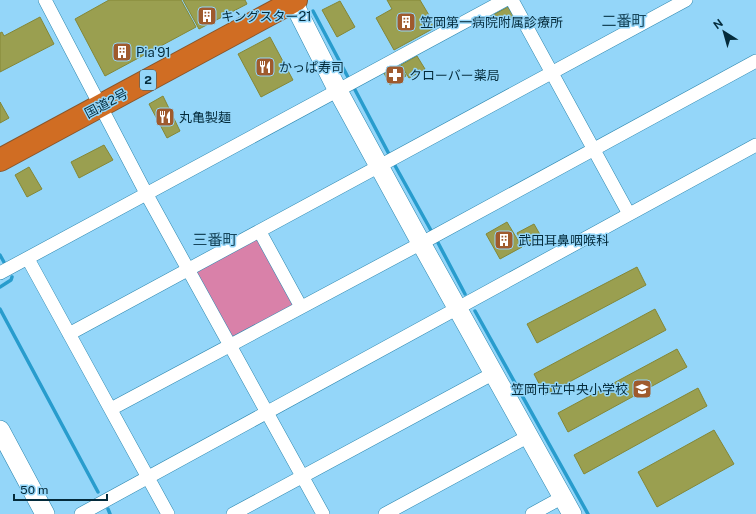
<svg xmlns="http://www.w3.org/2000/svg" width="756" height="514" font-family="'Public Sans','Noto Sans JP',sans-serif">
<rect width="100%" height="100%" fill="#94d6f9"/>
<path fill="#d981a9" d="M260 232 301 307 231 345 189 270Z"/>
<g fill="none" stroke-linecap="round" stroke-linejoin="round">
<path stroke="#289ccd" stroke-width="3.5" d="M313 11 350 81
M353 86 390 156
M393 162 433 234
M436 239 465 294
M0 255 5 264
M0 287 11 280 12 277
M0 309 98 492
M475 311 588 514
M108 509 110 514"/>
</g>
<path fill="#9a9f50" stroke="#838737" d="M109 0H181L196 27 105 76 75 19Z
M183 0H245L247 4 199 29Z
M387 0H420L436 27 394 50 376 18 392 9Z
M340 1 355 27 337 37 322 10Z
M508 7 514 17 497 27 491 16Z
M40 17 54 44 0 72V33L2 32 4 36Z
M270 37 293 80 261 97 238 54Z
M417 56 425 69 409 78 401 65Z
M400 65 406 76 390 85 384 73Z
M163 96 180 131 167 138 149 104Z
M0 102 9 118 0 123Z
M104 145 113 160 79 178 71 162Z
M29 167 42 189 27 197 15 175Z
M507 222 522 247 500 259 486 234Z
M534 224 542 238 537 240 536 245 529 244 524 246 517 233Z
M637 267 646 285 537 343 527 324Z
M655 309 666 330 545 395 534 374Z
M677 349 687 367 568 432 558 413Z
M698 388 707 406 584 474 574 455Z
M714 430 734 464 657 507 638 472Z"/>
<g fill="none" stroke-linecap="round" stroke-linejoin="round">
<defs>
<path id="street" d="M45 0 147 195 323 514
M512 0 629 214
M260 232 301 307
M28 259 168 514
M0 273 505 0
M69 334 686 0
M111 409 431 238 756 61
M81 514 756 145
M233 514 494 373
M385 514 529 436
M532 514 563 497"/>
<path id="secondary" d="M293 2 338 91 421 243 572 514
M0 430 45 514"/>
<path id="highway" d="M0 160 296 0"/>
</defs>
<use href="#street" stroke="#2c87af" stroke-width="14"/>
<use href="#secondary" stroke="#2c87af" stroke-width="20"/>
<use href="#highway" stroke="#89562b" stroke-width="24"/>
<use href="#street" stroke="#fff" stroke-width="13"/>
<use href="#secondary" stroke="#fff" stroke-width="19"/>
<use href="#highway" stroke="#d06d23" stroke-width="22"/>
</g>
<defs>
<symbol id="building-square" viewBox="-11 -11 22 22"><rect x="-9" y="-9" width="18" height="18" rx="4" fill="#9f5a2d" stroke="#94d6f9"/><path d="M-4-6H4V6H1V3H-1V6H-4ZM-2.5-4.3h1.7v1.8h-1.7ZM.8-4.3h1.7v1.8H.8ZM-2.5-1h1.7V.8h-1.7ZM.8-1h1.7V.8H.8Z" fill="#fff"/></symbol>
<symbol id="restaurant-square" viewBox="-11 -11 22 22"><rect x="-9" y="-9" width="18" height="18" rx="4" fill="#9f5a2d" stroke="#94d6f9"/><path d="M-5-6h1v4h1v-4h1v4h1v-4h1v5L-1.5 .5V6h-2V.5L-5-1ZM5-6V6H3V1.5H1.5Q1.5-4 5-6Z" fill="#fff"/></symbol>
<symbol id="pharmacy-square" viewBox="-11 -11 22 22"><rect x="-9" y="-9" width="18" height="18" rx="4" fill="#9f5a2d" stroke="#94d6f9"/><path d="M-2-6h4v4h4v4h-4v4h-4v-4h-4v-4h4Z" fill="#fff"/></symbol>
<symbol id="school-square" viewBox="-11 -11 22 22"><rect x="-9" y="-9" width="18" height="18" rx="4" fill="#9f5a2d" stroke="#94d6f9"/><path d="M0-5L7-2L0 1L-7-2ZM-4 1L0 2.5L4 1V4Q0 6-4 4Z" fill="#fff"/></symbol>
</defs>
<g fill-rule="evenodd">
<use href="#building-square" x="196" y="5" width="22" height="22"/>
<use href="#building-square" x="395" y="11" width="22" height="22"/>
<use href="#building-square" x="111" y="41" width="22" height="22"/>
<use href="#restaurant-square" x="254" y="56" width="22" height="22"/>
<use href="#pharmacy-square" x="384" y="64" width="22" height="22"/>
<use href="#restaurant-square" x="154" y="106" width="22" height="22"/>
<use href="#building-square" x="493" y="229" width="22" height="22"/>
<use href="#school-square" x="631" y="378" width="22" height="22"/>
</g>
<g text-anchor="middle" stroke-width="3" stroke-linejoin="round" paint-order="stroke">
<rect fill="#94d6f9" stroke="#2f5e74" stroke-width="1" x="140" y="70" width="16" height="20" rx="3"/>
<g font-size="12" font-weight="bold" fill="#042b3b">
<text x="148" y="84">2</text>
</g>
<g font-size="13" fill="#042b3b" stroke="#94d6f9" text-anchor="start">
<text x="221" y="21">キングスター21</text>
<text x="420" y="27">笠岡第一病院附属診療所</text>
<text x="136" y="57">Pia'91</text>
<text x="279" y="72">かっぱ寿司</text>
<text x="409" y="80">クローバー薬局</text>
<text x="179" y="122">丸亀製麺</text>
<text x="518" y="245">武田耳鼻咽喉科</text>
<text x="628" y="394" text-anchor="end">笠岡市立中央小学校</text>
</g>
<g font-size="13" fill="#042b3b" stroke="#94d6f9">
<text transform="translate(106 103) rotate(-28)" y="5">国道2号</text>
</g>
<g font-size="15" fill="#17465b" stroke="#94d6f9">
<text x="624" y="26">二番町</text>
<text x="215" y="245">三番町</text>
</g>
</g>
<g transform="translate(724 32) rotate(323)" stroke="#94d6f9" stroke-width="3" paint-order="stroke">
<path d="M0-3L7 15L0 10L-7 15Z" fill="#042b3b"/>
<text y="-6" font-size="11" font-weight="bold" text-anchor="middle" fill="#042b3b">N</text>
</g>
<path d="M14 494v6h93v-6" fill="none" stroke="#042b3b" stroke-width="2"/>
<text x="20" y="494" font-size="12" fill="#042b3b" stroke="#94d6f9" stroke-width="3" paint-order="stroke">50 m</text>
</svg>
